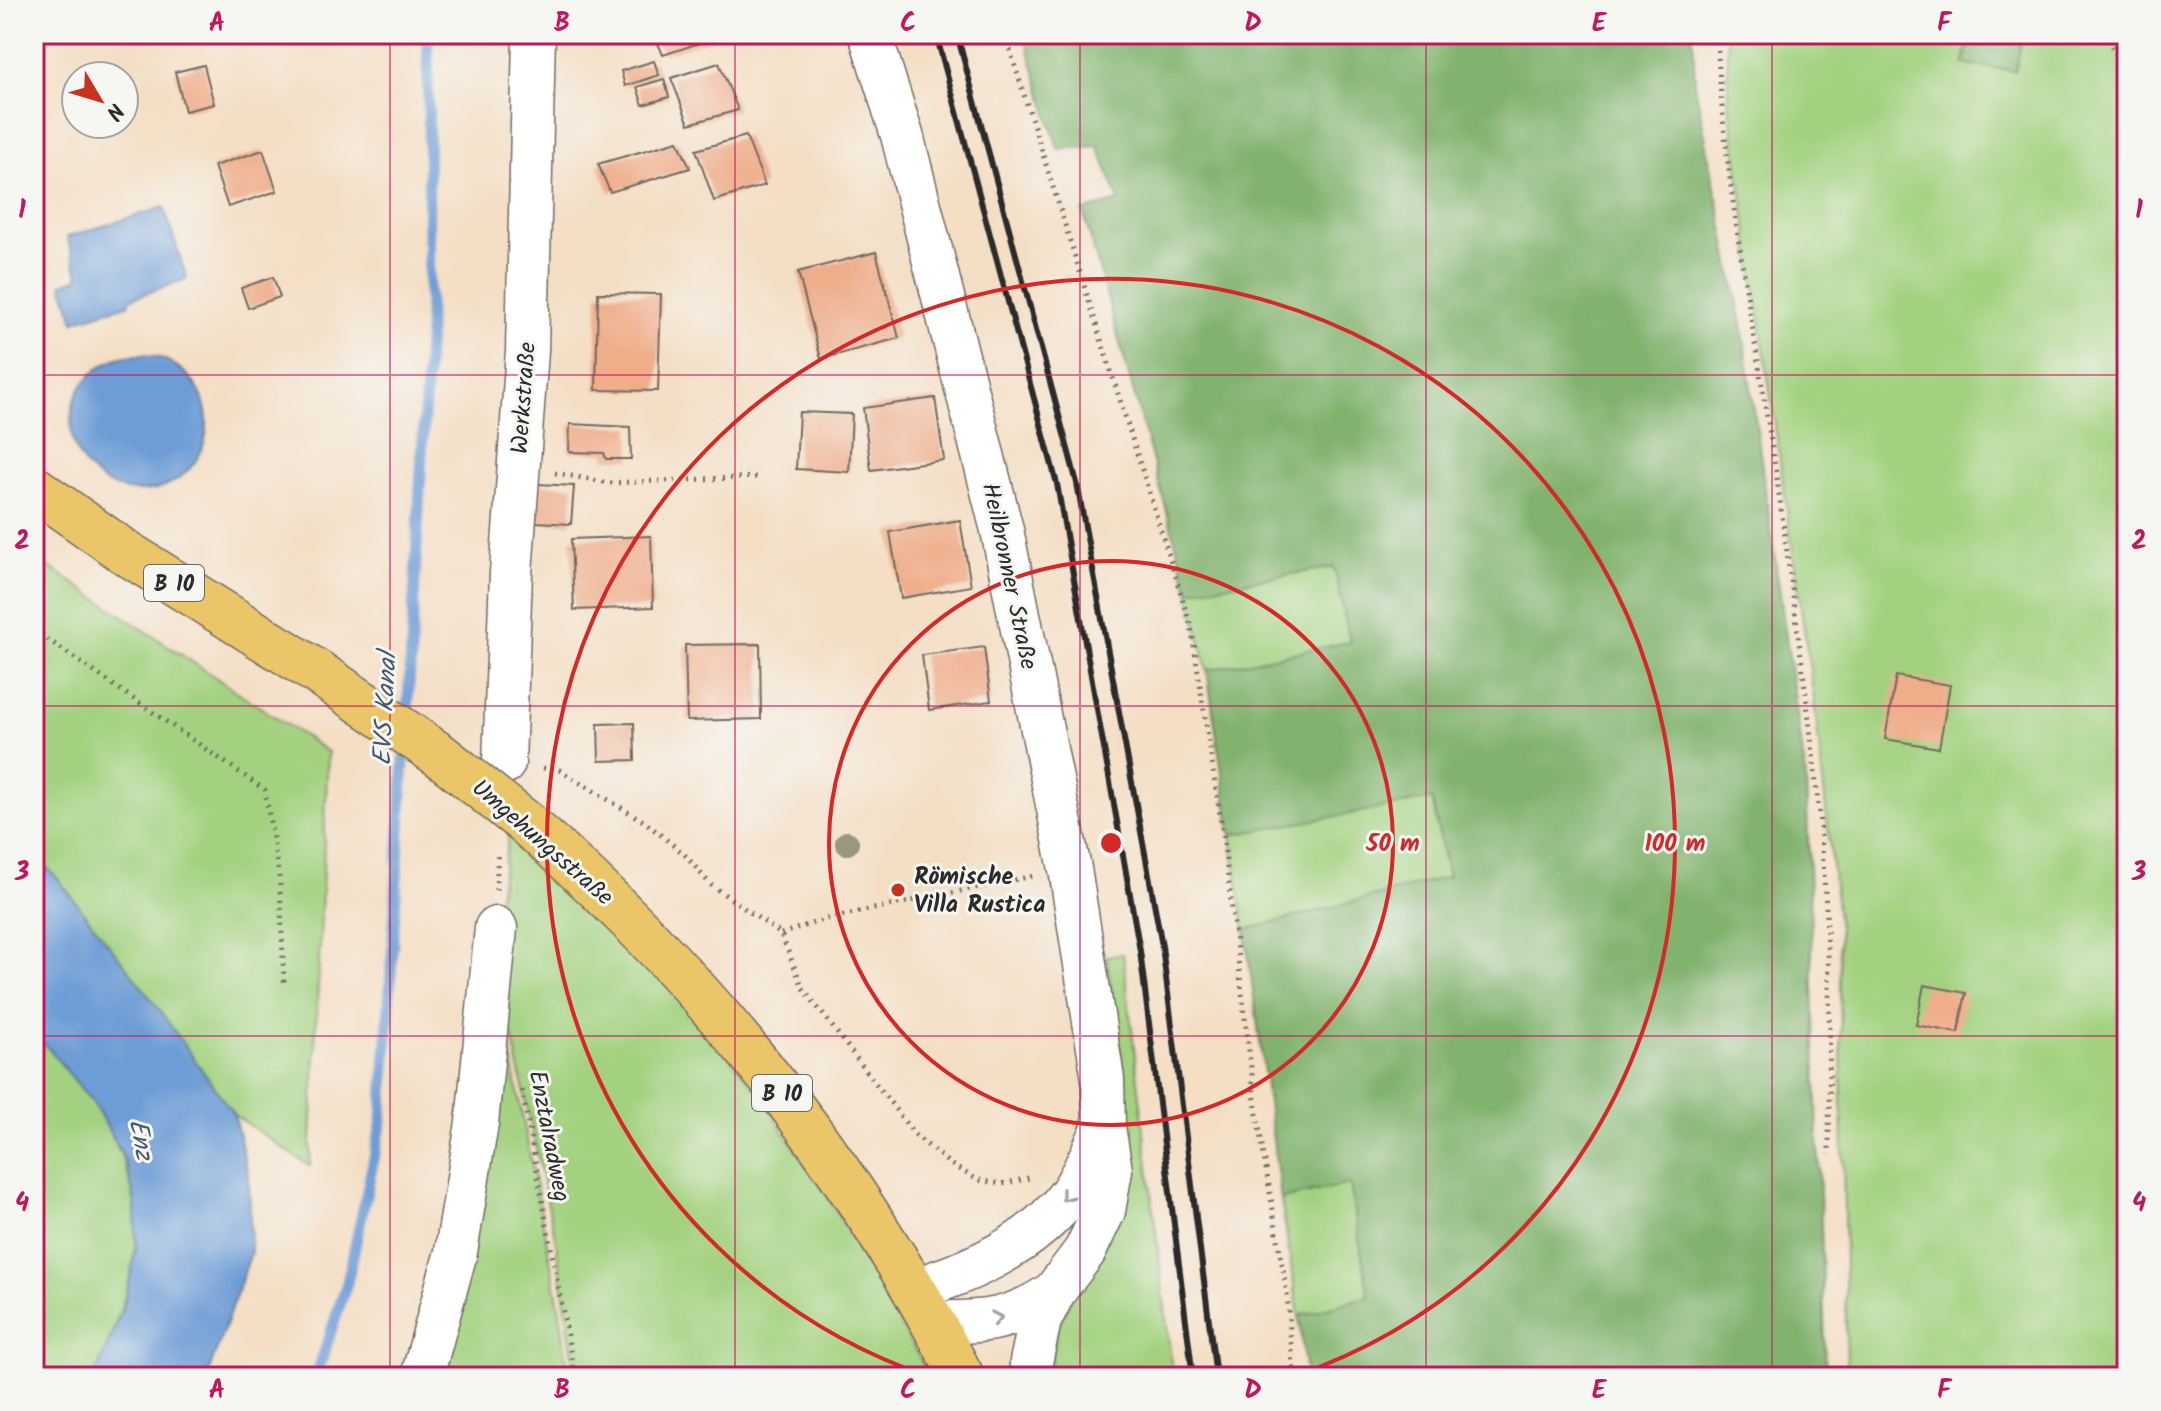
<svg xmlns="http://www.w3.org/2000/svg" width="2161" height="1411" font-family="Kalam,sans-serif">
<rect width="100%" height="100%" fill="#f6f6f2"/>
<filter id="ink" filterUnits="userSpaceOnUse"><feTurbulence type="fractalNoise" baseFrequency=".0125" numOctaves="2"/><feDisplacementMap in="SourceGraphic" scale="16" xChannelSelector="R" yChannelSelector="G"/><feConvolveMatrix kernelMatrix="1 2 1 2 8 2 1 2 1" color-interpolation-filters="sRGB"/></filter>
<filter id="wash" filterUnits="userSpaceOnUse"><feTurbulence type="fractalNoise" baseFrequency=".006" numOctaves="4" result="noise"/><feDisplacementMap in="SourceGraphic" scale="32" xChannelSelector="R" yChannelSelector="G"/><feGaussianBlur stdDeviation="1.8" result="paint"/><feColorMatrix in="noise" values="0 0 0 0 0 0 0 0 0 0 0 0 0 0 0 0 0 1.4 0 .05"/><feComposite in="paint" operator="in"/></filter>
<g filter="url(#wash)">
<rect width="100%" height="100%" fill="#f4dec4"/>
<path fill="#a3d17f" stroke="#677e55" stroke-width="2" d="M1727 34H1969L1964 64 2015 71 2023 34H2127V1377H1847L1839 928 1814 699 1728 96Z
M34 557 328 752 310 1166 234 1115 58 879 34 855Z
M1334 567 1350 642 1207 670 1189 591Z
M1432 798 1448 877 1245 930 1231 835Z
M511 822 688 1004 757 1092 828 1197 930 1377H576L556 1242 508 1017 498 901Z
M1123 954 1173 1377H1051L1050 1363 1058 1327 1129 1172C1131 1101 1117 1027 1106 956Z
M505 1025 559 1306 569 1377H426Z
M34 1031C54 1056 79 1080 96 1107 160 1210 138 1273 94 1377H34Z
M1350 1183 1369 1297 1299 1316 1281 1199Z"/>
<path fill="#82b36e" stroke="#566f4c" stroke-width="2" d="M1024 34H1693L1695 85 1742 325 1806 778 1826 1374 1793 1377H1306L1299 1316 1369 1296 1350 1184 1281 1199 1245 930 1448 877 1432 799 1231 835 1207 670 1350 642 1334 567 1189 591 1083 211 1119 201 1098 146 1058 149Z
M1969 34H2023L2015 71 1964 64Z"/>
<path fill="#6d9cd6" stroke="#4c6480" stroke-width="2" d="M164 207 187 279 130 299V304L74 321 62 284 79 278 67 237Z
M71 423a68 68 0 1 1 136 0a68 68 0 1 1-136 0Z
M34 855 58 879 156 1005 234 1115 249 1178 251 1253 207 1377H94L123 1308 136 1250 135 1201 124 1157 94 1104 34 1031Z"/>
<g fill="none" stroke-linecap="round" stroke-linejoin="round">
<path stroke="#6d9cd6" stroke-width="11" d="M407 721 429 328 428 34
M316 1377 347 1283 382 1121 405 746"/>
</g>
<g id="blocks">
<path fill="#efad8a" d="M654 34H710L712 39 663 55Z
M654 61 659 75 625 86 621 71Z
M719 63 738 110 689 124 671 78Z
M204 65 214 104 185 111 175 72Z
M664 79 669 97 643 105 637 87Z
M746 136 765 185 714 201 696 150Z
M678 141 690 168 610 192 598 164Z
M263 150 277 191 228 207 214 166Z
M876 252 899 338 821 359 798 272Z
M273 277 280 297 248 308 241 288Z
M598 293 661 294 658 391 596 390Z
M935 398 944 460 871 470 863 408Z
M799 412 852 414 849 472 796 469Z
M570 424 630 427 631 459H606L604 453 569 452Z
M538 484 574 486 571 524 536 522Z
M960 520 971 586 901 598 890 532Z
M651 536 653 607 574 610 571 539Z
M760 644 761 719 687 721 685 645Z
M984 647 991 701 929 710 922 655Z
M1896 676 1950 685 1939 748 1885 739Z
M634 723 635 760 599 761 598 724Z
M1924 985 1966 993 1958 1033 1916 1025Z"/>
</g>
</g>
<g filter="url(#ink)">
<use href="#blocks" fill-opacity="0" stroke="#716a61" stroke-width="2"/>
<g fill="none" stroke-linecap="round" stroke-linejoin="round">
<defs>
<path id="minor" d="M870 34 902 135 1002 530 1070 869 1103 1079 1104 1127 1111 1170 1104 1211 1085 1251 1054 1292 1040 1320 1031 1362V1377
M504 763 511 573 527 351 534 34
M914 1289C971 1272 1034 1244 1070 1194 1084 1174 1093 1149 1104 1127
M934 1322C983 1323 1013 1321 1054 1292
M422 1377 456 1252 477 1123 496 928"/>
<path id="major" d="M34 488 122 550 317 672
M527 824C707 980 853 1166 962 1377"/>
</defs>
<use href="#minor" stroke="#716a61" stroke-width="45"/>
<use href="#major" stroke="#716a61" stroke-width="47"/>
<path stroke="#716a61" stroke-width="5" stroke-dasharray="2 6" stroke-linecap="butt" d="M1005 34 1191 626 1223 835 1256 1109 1287 1293 1294 1377
M1717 34C1724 193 1759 351 1781 508 1800 648 1821 789 1827 930 1831 1005 1829 1080 1829 1155
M2101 34 2127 68
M555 473 609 483 759 477
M34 630 265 790 280 883 284 982
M543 768 559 770 645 822 684 854 711 885 781 934 803 988 915 1135 950 1164 978 1180 1002 1184 1033 1177
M496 890 498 852
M781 934 825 919 1033 876
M522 1090 575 1377"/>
<use href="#minor" stroke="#fff" stroke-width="42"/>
<use href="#major" stroke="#ebc669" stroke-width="44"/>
<path stroke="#2b2b2b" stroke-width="6" d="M936 34 1057 484 1140 951 1193 1377
M957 34 1077 483 1162 946 1216 1377"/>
<defs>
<path id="major-bridge" d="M317 672 441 756 527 824"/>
</defs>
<use href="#major-bridge" stroke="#716a61" stroke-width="47" stroke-linecap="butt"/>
<use href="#major-bridge" stroke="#ebc669" stroke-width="44"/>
</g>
<circle fill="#99977e" cx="847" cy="843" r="12"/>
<defs><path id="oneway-chevron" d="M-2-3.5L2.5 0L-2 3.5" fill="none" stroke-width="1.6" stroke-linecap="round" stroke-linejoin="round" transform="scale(2)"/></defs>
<g stroke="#a0a0a0">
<use href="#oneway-chevron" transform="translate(1066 1196) rotate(128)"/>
<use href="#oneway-chevron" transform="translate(997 1318) rotate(-12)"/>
</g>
</g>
<path fill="none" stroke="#c2185b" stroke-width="2" stroke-opacity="0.55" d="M390 34V1377M735 34V1377M1080 34V1377M1426 34V1377M1772 34V1377M34 375H2127M34 706H2127M34 1036H2127"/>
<g fill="none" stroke="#d62828" stroke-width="4">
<circle cx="1111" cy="843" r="282"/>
<path d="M927 1376A564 564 0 1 1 1295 1376"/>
</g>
<circle fill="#c8321e" stroke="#f6f6f2" stroke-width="3" cx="898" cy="890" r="8"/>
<g text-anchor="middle" stroke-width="6" stroke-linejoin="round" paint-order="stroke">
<g fill="#f6f6f2" stroke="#686867" stroke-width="2">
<rect x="144" y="565" width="60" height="36" rx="6"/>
<rect x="752" y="1075" width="60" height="36" rx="6"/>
</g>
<g font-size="22" font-weight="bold" fill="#2b2b2b">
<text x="174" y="591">B 10</text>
<text x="782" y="1101">B 10</text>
</g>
<g font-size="24" fill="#2b2b2b" stroke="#f6f6f2">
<text transform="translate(523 398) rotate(-86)" y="8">Werkstraße</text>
<text transform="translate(1010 576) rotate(78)" y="8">Heilbronner Straße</text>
<text transform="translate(543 842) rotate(41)" y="8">Umgehungsstraße</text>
<text transform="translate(550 1136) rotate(79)" y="8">Enztalradweg</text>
</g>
<g font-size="24" font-weight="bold" fill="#2b2b2b" stroke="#f6f6f2" text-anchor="start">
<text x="914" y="884">Römische<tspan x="914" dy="28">Villa Rustica</tspan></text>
</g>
<g font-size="26" font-style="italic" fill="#45586f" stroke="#f6f6f2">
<text transform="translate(384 709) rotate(-87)" y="9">EVS Kanal</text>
<text transform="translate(142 1139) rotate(80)" y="9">Enz</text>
</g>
</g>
<circle cx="1111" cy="843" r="12" fill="#d62828" stroke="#f6f6f2" stroke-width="4"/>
<g font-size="24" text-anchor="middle" font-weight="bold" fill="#d62828" stroke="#f6f6f2" stroke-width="6" stroke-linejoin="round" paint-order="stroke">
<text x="1393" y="851">50 m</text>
<text x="1675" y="851">100 m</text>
</g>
<rect width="2161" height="1411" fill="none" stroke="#f6f6f2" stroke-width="88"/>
<g transform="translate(100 100) rotate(128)"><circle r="38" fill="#f6f6f2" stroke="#a5a5a2" stroke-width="2"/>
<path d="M0-6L14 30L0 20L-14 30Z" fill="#c8321e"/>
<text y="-12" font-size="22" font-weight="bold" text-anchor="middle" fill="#2b2b2b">N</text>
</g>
<rect x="44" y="44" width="2073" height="1323" fill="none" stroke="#c2185b" stroke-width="3"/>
<g font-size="26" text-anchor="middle" font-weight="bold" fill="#c2185b">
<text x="217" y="31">A</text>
<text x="562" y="31">B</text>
<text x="908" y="31">C</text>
<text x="1253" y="31">D</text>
<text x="1599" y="31">E</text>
<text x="1944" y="31">F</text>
<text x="22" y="218">1</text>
<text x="2139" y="218">1</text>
<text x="22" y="549">2</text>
<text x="2139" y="549">2</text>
<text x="22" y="880">3</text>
<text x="2139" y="880">3</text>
<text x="22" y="1211">4</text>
<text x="2139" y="1211">4</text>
<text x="217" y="1398">A</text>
<text x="562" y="1398">B</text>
<text x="908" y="1398">C</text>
<text x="1253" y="1398">D</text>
<text x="1599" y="1398">E</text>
<text x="1944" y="1398">F</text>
</g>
</svg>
